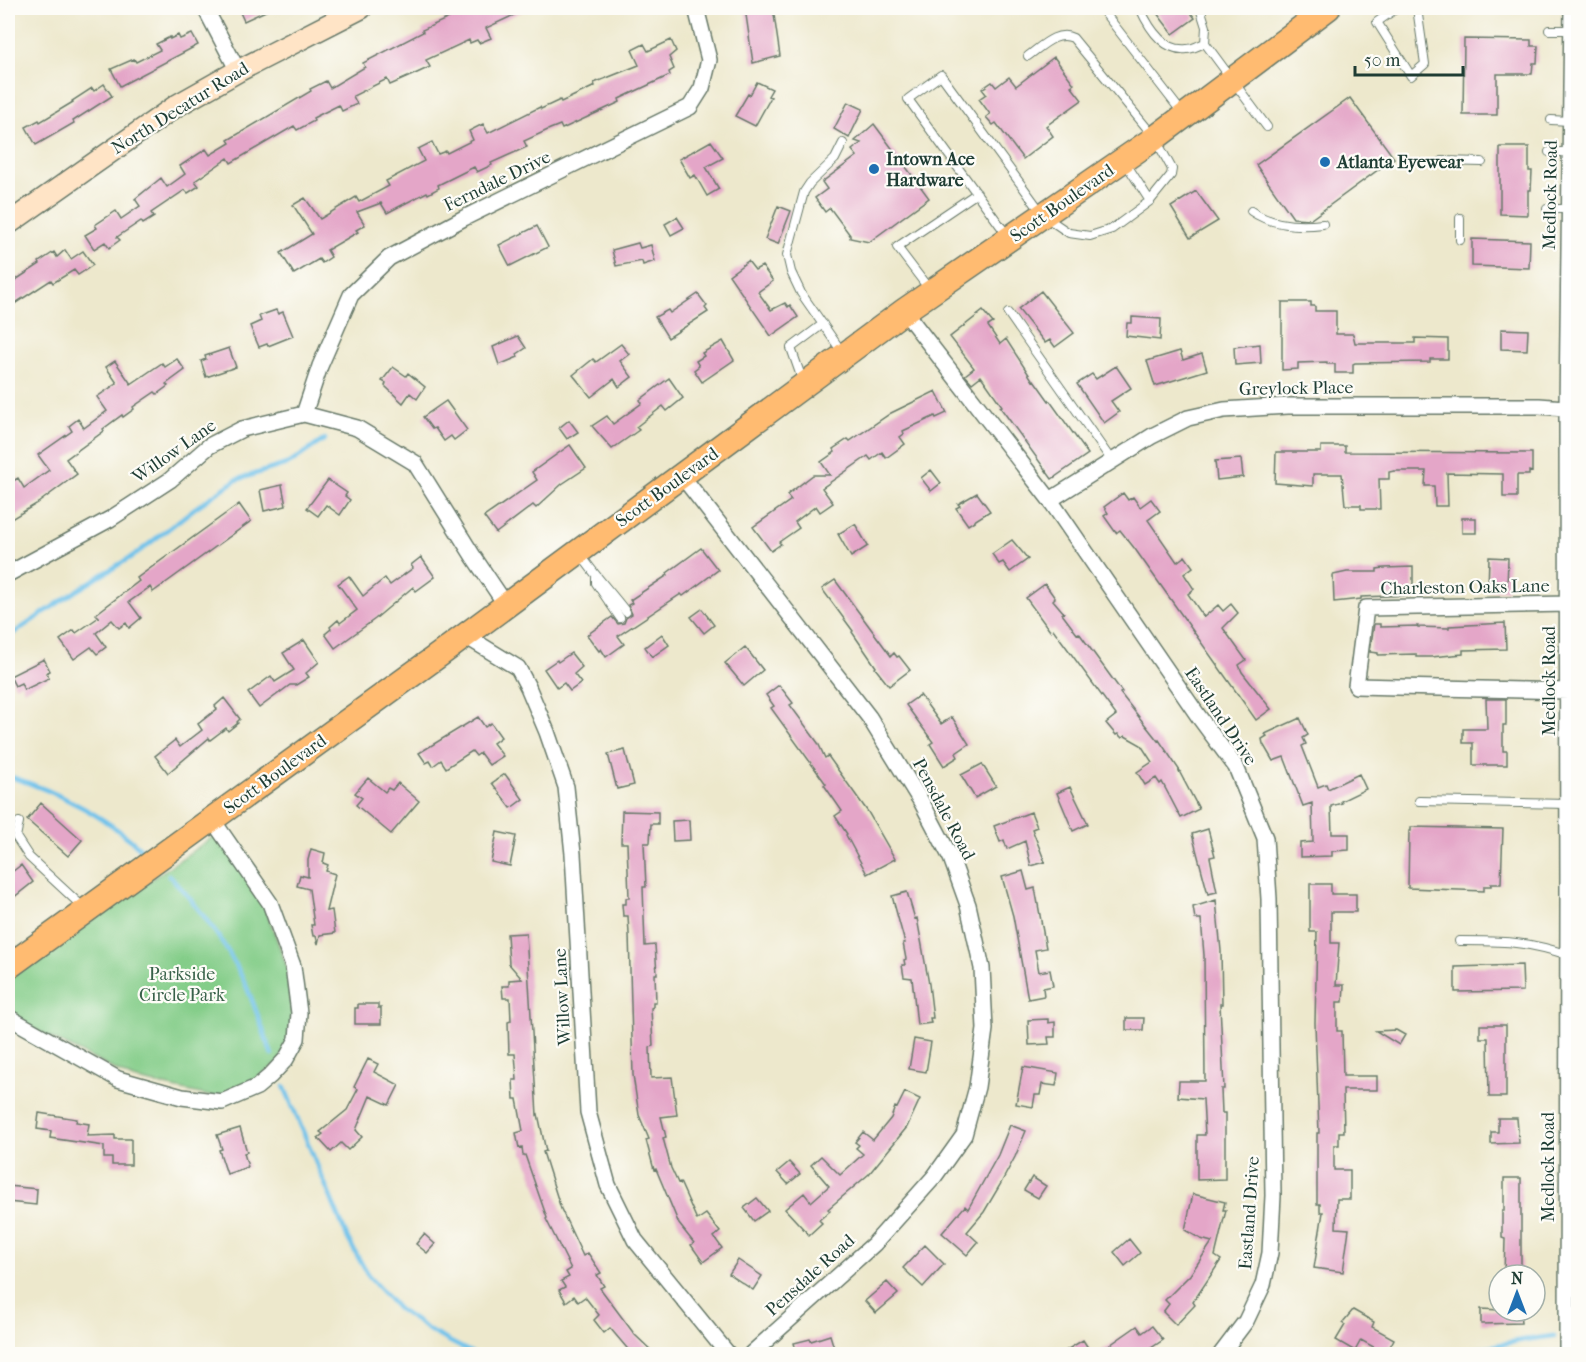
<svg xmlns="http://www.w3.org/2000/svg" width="1586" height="1362" font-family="'IM FELL French Canon',serif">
<rect width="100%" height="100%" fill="#fdfcf7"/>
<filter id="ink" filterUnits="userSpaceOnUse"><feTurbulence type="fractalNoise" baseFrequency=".0167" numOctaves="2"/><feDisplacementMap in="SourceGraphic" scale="12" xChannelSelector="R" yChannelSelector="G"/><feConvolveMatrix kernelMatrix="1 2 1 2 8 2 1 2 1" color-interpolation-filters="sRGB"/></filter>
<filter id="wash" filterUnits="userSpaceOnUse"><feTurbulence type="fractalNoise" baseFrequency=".008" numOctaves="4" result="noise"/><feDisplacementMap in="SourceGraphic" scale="24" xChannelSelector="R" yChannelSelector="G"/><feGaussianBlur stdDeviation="1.35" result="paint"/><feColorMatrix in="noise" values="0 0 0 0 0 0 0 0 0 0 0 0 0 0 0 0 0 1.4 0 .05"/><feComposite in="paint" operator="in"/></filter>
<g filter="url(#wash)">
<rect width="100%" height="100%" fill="#ede8cc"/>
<path fill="#84cd89" stroke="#52855e" stroke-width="1.5" d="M226 828 266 910 289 973 293 1030 279 1062 247 1086 214 1097 133 1079 8 1016V978Z"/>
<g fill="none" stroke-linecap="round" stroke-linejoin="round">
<path stroke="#6fc2eb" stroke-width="4.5" d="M8 637 79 589 136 554 195 508 236 480 290 463 325 439
M8 776C57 791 112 819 148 856
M169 875C199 907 225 942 244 981 255 1005 263 1031 272 1055
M284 1086 348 1239 369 1277 398 1309 433 1333 474 1354
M1450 1354 1524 1340 1554 1336"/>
</g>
<g id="blocks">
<path fill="#e4a6c8" d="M238 8H272L244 21Z
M471 8H529L486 28 491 38 479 43 477 40 470 43 469 40 426 60 430 67 417 73 390 85 387 79 353 96 357 104 342 111 339 105 313 118 314 121 297 130 294 126 231 163 228 158 195 181 199 186 188 193 185 190 151 213 154 217 143 224 141 221 117 237 120 240 109 248 105 242 94 249 85 235 97 228 95 225 116 211 121 219 140 206 135 199 161 178 167 187 185 174 180 166 206 149 210 155 230 143 228 140 311 91 310 89 326 81 330 88 365 67 363 63 423 32 422 30Z
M745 8H773L780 56 753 63Z
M1153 8H1187L1195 18 1173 34Z
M192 34 198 45 120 86 111 69 134 59 136 62 160 50 156 44 170 37V39L178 35 180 39Z
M1464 39 1531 40V46H1538L1537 63H1533L1532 74H1497V115H1463Z
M671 40 676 51 669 57 674 69 669 72 670 75 619 99 620 102 562 129 560 125 550 129 524 141 527 147 491 163 492 165 477 172 474 167 438 185 439 188 428 194 427 192 387 213 381 203 357 212 365 225 356 230 358 232 327 250 331 257 322 263 319 259 294 274 281 253 312 234 293 205 305 198 320 219 356 197 359 202 389 186 386 181 424 161 418 149 432 142 438 154 446 151 447 153 473 140 469 131 483 124 488 133 540 107 541 109 560 100 561 102 595 86 594 83 639 65 632 50 644 44 648 51Z
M1054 57 1074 84 1071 86 1082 100 1046 126 1053 136 1023 159 996 123 993 125 986 117 990 114 979 99 986 94 982 89 992 82 996 87 1009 77 1016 86Z
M757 82 772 89 768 96 771 97 755 126 735 116 748 94 750 95Z
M104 84 112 96 73 121 74 123 36 145 26 127 39 120 40 122 73 102 72 101 92 88 94 91Z
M1350 98 1394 158 1311 219 1293 218 1256 165Z
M848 102 863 109 849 138 834 129Z
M874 124 929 198 869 242 850 238V235L830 208 825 212 815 198 827 189 822 182 857 156 852 150 861 143 855 141Z
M711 141 723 158 706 167 719 189 707 196 695 175 690 178 679 159Z
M1500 147H1529V171H1532L1531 190H1528V215L1500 214Z
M1196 191 1218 221 1190 238 1171 207Z
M778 206 791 211 778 244 765 239Z
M677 217 684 228 671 235 665 224Z
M537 226 548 247 510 266 499 245Z
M1472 239 1530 241 1529 268 1472 266Z
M638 243 640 248 651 245 655 261 643 265 642 261 616 266 612 250Z
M65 250 71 259 83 251 93 265 78 275 74 270 53 283 51 280 8 308V285L40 264 39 262 54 252 57 257Z
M748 261 755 270 762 266 773 281 758 292 771 310 785 303 788 307 790 305 798 317 771 336 729 275Z
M1041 291 1074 333 1055 347 1050 340 1045 343 1018 309Z
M698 294 707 306 705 308 708 312 668 338 655 317 668 310 670 313Z
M1282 302H1311V306H1315V311H1336V334H1353L1355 343H1415V338L1448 339V359H1430V362L1355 363 1353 364V373H1335V364H1327V362L1298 363V369L1282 370Z
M276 310 278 314 283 312 293 336 268 346 267 344 259 347 250 326 261 321 259 316Z
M983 311 993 323 988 326 1000 344 1006 339 1033 381 1034 380 1049 401H1050L1088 454 1052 479 1000 407 1002 406 981 376 972 383 965 375 974 368 950 337Z
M1132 317 1161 319 1160 340 1126 336 1127 323H1132Z
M1501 329 1528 330 1527 350 1501 349Z
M518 336 526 348 517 354 518 357 499 365 493 347Z
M723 341 734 360 702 382 694 370 699 366 696 361 704 356 702 353Z
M621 344 629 354 620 361 632 377 619 387 614 379 591 397 573 375 593 359 596 362Z
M1260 344 1261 363 1235 365 1234 347Z
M229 348 236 367 206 377 201 361 206 359 205 356Z
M1180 351 1183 360 1202 354 1207 370 1155 386 1147 361Z
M177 359 185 370 166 384 168 386 157 394 155 392 133 407 134 409 123 417 122 415 103 429 104 431 66 459 77 474 38 503 8 521V484L18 478 24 488 49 470 38 455 72 431 69 426 78 419 84 428 107 411 97 397 117 383 106 367 115 361 131 384 162 363 165 367Z
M1116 366 1131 388 1111 401 1119 412 1104 423 1077 384 1092 374 1096 379Z
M393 367 406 376 408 373 425 387 417 399 410 393 403 403 385 386 386 383 382 381Z
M669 378 683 398 667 411 663 406 636 427 639 430 612 449 592 426 607 416 613 424 642 403 640 400Z
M936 391 947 413 936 418 935 416 903 431 904 434 900 437 905 444 886 458 882 452 871 460 868 456 822 488 833 503 820 512 816 506 795 522 799 528 779 542 781 544 771 551 753 527 791 500 787 495 813 475H830L821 462 835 452 833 449 848 439 850 441 891 413Z
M446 401 467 430 454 440 451 436 444 441 435 428 432 429 423 417Z
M569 420 578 432 567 439 559 428Z
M570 445 586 468 562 484 536 508 533 505 496 533 484 517 537 480 532 472Z
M1321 446H1345V452L1532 453V472L1529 471V475H1517V497H1503V474L1447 473 1448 506H1435L1434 486H1425L1426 471H1394L1389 472V479H1379L1380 509H1361V505H1345L1342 474H1313V486L1275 483 1276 452H1321Z
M1241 459 1243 477 1217 480 1215 461Z
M931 470 941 483 931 491 921 478Z
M328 480 347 493 345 496 350 500 340 515 326 505 318 516 307 508Z
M282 485 286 506 264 511 260 490Z
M977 493 990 511 968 525 956 508 960 506 958 504Z
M1123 493 1128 500 1133 497 1140 507 1151 499 1160 511 1148 520 1177 562 1185 556 1193 567 1184 574 1194 589 1188 594 1204 617 1218 605 1223 611 1231 604 1238 613 1223 628 1246 660 1239 665 1242 672 1271 709 1256 720 1135 549 1120 530 1116 533 1104 516 1108 513 1104 507Z
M239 504 251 521 153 592 150 587 129 602 141 618 129 628 126 623 119 628 112 620 96 633 106 647 97 654 91 647 74 659 60 640 74 630 76 633 99 617 96 614 139 581 137 578Z
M1462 518H1476V533H1462Z
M855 524 868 546 851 557 838 534Z
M1012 540 1028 559 1010 572 1003 562 999 564 992 554Z
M701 548 718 570 683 596 681 594 618 636 624 644 606 657 601 649 599 651 587 635 612 617 618 624 624 623 626 618 632 614 628 605 632 603 630 600 668 575 667 573Z
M421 557 435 577 416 591 413 587 375 619 335 648 325 634 331 629 330 627 338 620 340 623 357 610 338 584 349 576 363 596 385 578 390 585 413 568 411 565Z
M1489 557 1508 558 1507 590H1488Z
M1413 567V595L1361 597V599L1334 602 1333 575 1347 572H1377V569L1384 568Z
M835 580 891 656 894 653 897 657 899 656 910 670 889 686 875 668 876 667 852 632 853 631 822 589Z
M1045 584 1055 598 1053 600 1064 613 1062 614 1077 634 1079 633 1106 670 1122 692 1120 693 1158 741 1159 740 1180 771H1179L1199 809 1181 818 1162 782 1160 784 1156 778 1145 785 1137 772 1152 762 1141 745 1125 736 1122 738 1118 734 1116 735 1106 723 1116 715 1053 629 1050 631 1026 598Z
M702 609 714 625 704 633 691 617Z
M1505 623 1506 649 1463 650V654L1431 657H1416V654L1378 655V653L1370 652 1374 624H1380V627L1418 626V627L1449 628V626Z
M662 634 669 645 652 657 645 647Z
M304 640 319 662 306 673 309 677 296 685H290L259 708 248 693 271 676 275 682 294 670 283 653Z
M745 647 763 670 744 686 725 663Z
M571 653 582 667 574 674 581 683 570 691 564 683 557 688 544 669 557 660 558 662Z
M44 659 50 671 46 673 49 678 24 690 21 683 15 686 10 676Z
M779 685 793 703 790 705 818 743 825 758 828 756 868 812 895 859 867 874 846 835 847 834 835 816 842 811 824 785 826 784 771 708 774 706 766 695Z
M920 695 941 724 952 717 969 744 956 753 958 757 944 766 930 744 933 742 906 705Z
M224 698 240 719 237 722 238 723 228 731 226 728 210 740 209 738 168 773 155 756 175 740 180 747 202 730 198 724 217 709 215 706Z
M1486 699H1506V725H1503V751H1507V765H1473V743H1463V729H1487Z
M478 717 485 727 491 723 501 737 493 743 503 756 489 765 480 753 476 756 472 751 446 768 441 760 433 766 430 761 426 763 419 753Z
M1300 718 1308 735 1303 738 1306 744 1302 746 1318 787 1326 784 1328 789 1359 774 1366 789 1341 801 1342 803 1331 806 1332 834H1349V850L1332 851V856L1300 857V843L1313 842 1312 803 1303 806 1284 757 1273 761 1263 744 1262 739 1267 736 1265 734Z
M625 750 634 785 617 789 608 754Z
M982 764 996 786 975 798 961 775Z
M505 774 523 799 511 808 492 783Z
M368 778 385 792 388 788 392 790 398 783 419 801 391 834 356 805 362 798 355 793Z
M1070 787 1088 824 1073 831 1057 793Z
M41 803 82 840 68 856 27 820Z
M622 811 658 812V824H651L650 843H644L646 887H643L645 946 655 945 657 974H655L656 1002H653V1007L651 1008 653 1046 650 1047 651 1078 672 1077 677 1115 661 1117 666 1137 663 1138 671 1168 678 1183 680 1182 697 1220 706 1214 720 1232 714 1237 722 1248 703 1262 691 1245 694 1243 679 1224 656 1169 654 1170 646 1140 649 1139 639 1115 633 1075 629 934 628 916H623L622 904H626V898H629L627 843H621Z
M1031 812 1037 827 1032 829 1045 862 1031 866 1025 841 1007 849 1004 840 1000 842 994 826Z
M689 820 690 840 673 841 672 821Z
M1411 827 1503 829 1501 884H1491V886H1484V891L1408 888 1409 831H1411Z
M1208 829 1215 856 1210 857 1217 892 1208 894 1192 834Z
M497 832 516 836 510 866 491 862Z
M311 849 325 853 323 863 328 865 326 871 335 874 326 911 332 910 335 933 320 935 318 944 316 936H313L311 925H314L309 889 297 886 300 875 308 877V860Z
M21 865 33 882 8 902V875Z
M1023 871 1028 890 1035 888 1046 948 1035 950 1039 972 1050 970 1053 986 1043 988 1044 996 1028 999 1013 916 1002 877Z
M1310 884H1331V894H1356V912H1331V943H1339L1336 985H1344L1343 1002H1337V1031H1342L1343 1076H1377V1090H1343L1344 1132H1339V1145H1334V1170H1350V1199H1337L1336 1228 1349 1229 1343 1272 1314 1268 1323 1212H1320V1204H1317V1133H1319L1315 1023 1317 932H1310Z
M907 892 915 919 917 918 929 984 933 1018H930L931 1023 917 1025 912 978 904 977 902 965H905L904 960 906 959 903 943H905L892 896Z
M1216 900 1221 951 1222 1004H1220L1224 1089H1221L1222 1113H1225V1179L1197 1180V1135H1205L1203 1099 1178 1097 1179 1081H1205L1204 955 1201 919H1195L1193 907Z
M526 933 537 1115 538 1114 546 1151 543 1152 561 1209 583 1256 588 1253 601 1273 597 1275 604 1286 600 1288 635 1335 655 1354H632L610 1328 604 1333 594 1320 599 1315 585 1297 578 1302 574 1296 566 1302 559 1290 565 1287 561 1281 569 1277 566 1272 571 1269 546 1219 547 1218 525 1155H523L522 1147 519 1148 516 1133 523 1131 517 1099H514L513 1080H517L515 1054H509L508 1022 511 1021 510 998H503L502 986H509V980L522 979 509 964 507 934Z
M1522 965 1523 991 1455 992V967Z
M358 1004H378V1008H381V1024H355V1008H358Z
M1126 1018H1144L1143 1030H1126Z
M1048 1019V1023L1055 1022V1037H1048L1049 1044 1029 1045 1028 1020Z
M1480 1025H1506V1097H1489L1488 1038H1480Z
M1396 1030 1405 1035 1399 1045 1376 1031Z
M914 1039 931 1042 926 1072 909 1069Z
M368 1059 378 1064 374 1072 399 1085 389 1105 370 1096 356 1130 362 1137 348 1150 341 1143 331 1152 318 1138 323 1134 320 1132 347 1110 358 1089 354 1087Z
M1023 1067 1058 1073 1056 1086 1042 1084 1040 1095H1035L1033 1107 1016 1104Z
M905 1092 920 1099 907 1127 869 1174 828 1209 830 1211 819 1220 822 1223 809 1235 785 1209 804 1193 811 1202 829 1186 811 1165 821 1156 840 1175 863 1154 856 1148 859 1145 855 1142 863 1132 873 1140 891 1118 895 1107 897 1108Z
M39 1113 77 1119 76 1122 89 1124 87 1136 115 1135V1139H131V1165H112V1158H104V1146L50 1138 51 1131 37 1129Z
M1498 1118H1517L1519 1143 1491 1144V1132H1498Z
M1010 1125 1026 1131 1015 1157 1000 1185 984 1212 967 1232 978 1242 967 1255 942 1233 965 1206 968 1209 998 1155Z
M240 1128 247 1152 244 1153 248 1167 227 1174 219 1150 222 1149 217 1135Z
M789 1162 800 1174 788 1184 777 1172Z
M1032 1177 1046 1186 1038 1198 1024 1190Z
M1504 1178H1521V1275H1504L1505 1239 1502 1238V1211H1504Z
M8 1186 37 1189 36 1205 8 1202Z
M1193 1194 1225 1202 1223 1210H1226L1215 1256 1221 1260 1193 1302 1195 1305 1176 1325 1163 1312 1169 1304 1165 1300 1190 1275 1212 1242 1201 1239 1185 1230Z
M757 1198 768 1211 754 1221 744 1208Z
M424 1234 435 1244 427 1253 416 1244Z
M1129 1239 1140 1253 1125 1266 1114 1252Z
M925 1245 944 1264 923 1287 903 1268Z
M738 1260 762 1276 753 1290 729 1274Z
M887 1282 898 1294 876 1313 865 1301Z
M1481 1309 1520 1311 1521 1323 1481 1324Z
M1353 1310 1374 1322 1372 1327 1394 1339 1386 1354 1361 1340 1355 1351 1336 1340 1345 1325 1342 1323Z
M1137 1326 1142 1333 1152 1326 1163 1340 1142 1354H1097Z
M830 1335 835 1351 826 1354H797L794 1343 810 1339 811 1341Z
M1083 1340 1092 1354H1060Z"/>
</g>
</g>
<g filter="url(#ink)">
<use href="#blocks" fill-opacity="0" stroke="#677969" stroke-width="1.5"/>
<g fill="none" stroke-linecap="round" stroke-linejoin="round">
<defs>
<path id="service" d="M1101 8 1183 114
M1140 8C1148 26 1163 52 1187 49 1193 49 1199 45 1205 43
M1200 8 1206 27 1205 43 1267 127
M1397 8 1377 22 1411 76 1425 64 1417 8
M1549 30H1572
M1551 120 1570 121
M1549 152H1570
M1442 161 1482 162
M1125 162 1150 201
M1547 209H1578
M1251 211C1271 225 1299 227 1323 224
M1460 218V240
M1007 235 908 99 941 75 1044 216 1069 233 1090 236 1112 229 1150 201 1171 175 1172 169 1155 138 1073 38C1057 30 1042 46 1028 56
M929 289 897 247 977 193
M1008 313 1112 461
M842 352 801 293 791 272 787 255 804 192 810 183 835 159 843 143
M803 382 791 348 823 324
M581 555C595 576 611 592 626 612
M596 578V583L620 618
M1419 801 1568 804
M19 822 16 837 29 857 85 909
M1459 941C1501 941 1527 941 1568 955"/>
<path id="minor" d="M205 8 238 71
M904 311 1050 500 1199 717 1236 767 1265 838 1269 899 1273 1196 1270 1253 1263 1285 1246 1321 1221 1354
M304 414 320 366 351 295 389 258 464 218 690 107 702 88 709 60 696 8
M682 476 869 717 922 803 951 858 968 905 982 968 985 1029 977 1087 964 1135 934 1177 874 1244 751 1354
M1050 500 1152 436 1188 418 1224 410 1288 406H1539L1578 409
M8 574 110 519 170 480 209 446 242 429 304 414 357 428 415 463 473 556 506 605
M1568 604 1366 608 1356 686 1568 691
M464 635 518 668 528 687 547 732 566 787 573 854 588 1112 608 1185 635 1240 728 1354
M8 1017 118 1079 182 1097 222 1102 257 1087 270 1076 286 1059 297 1039 299 1013 293 966 270 903 212 819
M1567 1354 1568 897 1567 409 1572 8"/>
<path id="secondary" d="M8 224 176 106 238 71 361 8"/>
<path id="trunk" d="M8 967 439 655 904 311 1155 138 1328 8"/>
</defs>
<use href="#service" stroke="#677969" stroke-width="10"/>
<use href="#minor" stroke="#677969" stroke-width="18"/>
<use href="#secondary" stroke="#677969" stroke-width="24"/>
<use href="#trunk" stroke="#677969" stroke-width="27"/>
<use href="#service" stroke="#fff" stroke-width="8"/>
<use href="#minor" stroke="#fff" stroke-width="15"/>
<use href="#secondary" stroke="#ffe4c6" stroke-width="21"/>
<use href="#trunk" stroke="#ffbb71" stroke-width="24"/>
</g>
</g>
<g fill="#1f6fb2" stroke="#fdfcf7" stroke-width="2">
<circle cx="1325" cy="162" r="6"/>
<circle cx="874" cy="169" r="6"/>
</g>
<g text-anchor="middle" stroke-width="4.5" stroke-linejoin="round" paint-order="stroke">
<g font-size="18" fill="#1f3d34" stroke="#fdfcf7">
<text transform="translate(180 108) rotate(-32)" y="6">North Decatur Road</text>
<text transform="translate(497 181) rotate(-26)" y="6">Ferndale Drive</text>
<text transform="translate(1550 195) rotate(-89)" y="6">Medlock Road</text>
<text transform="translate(1062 203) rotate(-35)" y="6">Scott Boulevard</text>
<text transform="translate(1296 388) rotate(-1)" y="6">Greylock Place</text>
<text transform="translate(174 451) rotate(-35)" y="6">Willow Lane</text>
<text transform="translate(667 487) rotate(-36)" y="6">Scott Boulevard</text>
<text transform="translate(1465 587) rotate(-1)" y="6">Charleston Oaks Lane</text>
<text transform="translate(1549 681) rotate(-90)" y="6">Medlock Road</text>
<text transform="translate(1221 716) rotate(56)" y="6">Eastland Drive</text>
<text transform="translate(275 774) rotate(-36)" y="6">Scott Boulevard</text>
<text transform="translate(944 809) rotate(62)" y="6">Pensdale Road</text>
<text transform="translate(562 997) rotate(-93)" y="6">Willow Lane</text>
<text transform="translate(1548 1167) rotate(-90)" y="6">Medlock Road</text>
<text transform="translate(1249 1213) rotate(-86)" y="6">Eastland Drive</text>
<text transform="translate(810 1275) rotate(-42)" y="6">Pensdale Road</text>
</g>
<g font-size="18" font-weight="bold" fill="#1f3d34" stroke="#fdfcf7" text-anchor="start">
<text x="886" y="165">Intown Ace<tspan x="886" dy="21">Hardware</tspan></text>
<text x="1337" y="168">Atlanta Eyewear</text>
</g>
<g font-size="18" fill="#386149" stroke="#fdfcf7">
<text x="182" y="980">Parkside<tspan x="182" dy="21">Circle Park</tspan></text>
</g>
</g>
<rect width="1586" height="1362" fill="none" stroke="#fdfcf7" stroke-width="30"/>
<g transform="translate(1517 1293)"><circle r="28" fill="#fdfcf7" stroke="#a4b0a9" stroke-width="1.5"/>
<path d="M0-4.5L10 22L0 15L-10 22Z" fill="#1f6fb2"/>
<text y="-9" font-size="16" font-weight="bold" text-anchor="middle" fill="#1f3d34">N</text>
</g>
<path d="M1355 66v9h108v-9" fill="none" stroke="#1f3d34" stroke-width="3"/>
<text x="1364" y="66" font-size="18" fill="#1f3d34" stroke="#fdfcf7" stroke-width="4.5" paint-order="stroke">50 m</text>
</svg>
